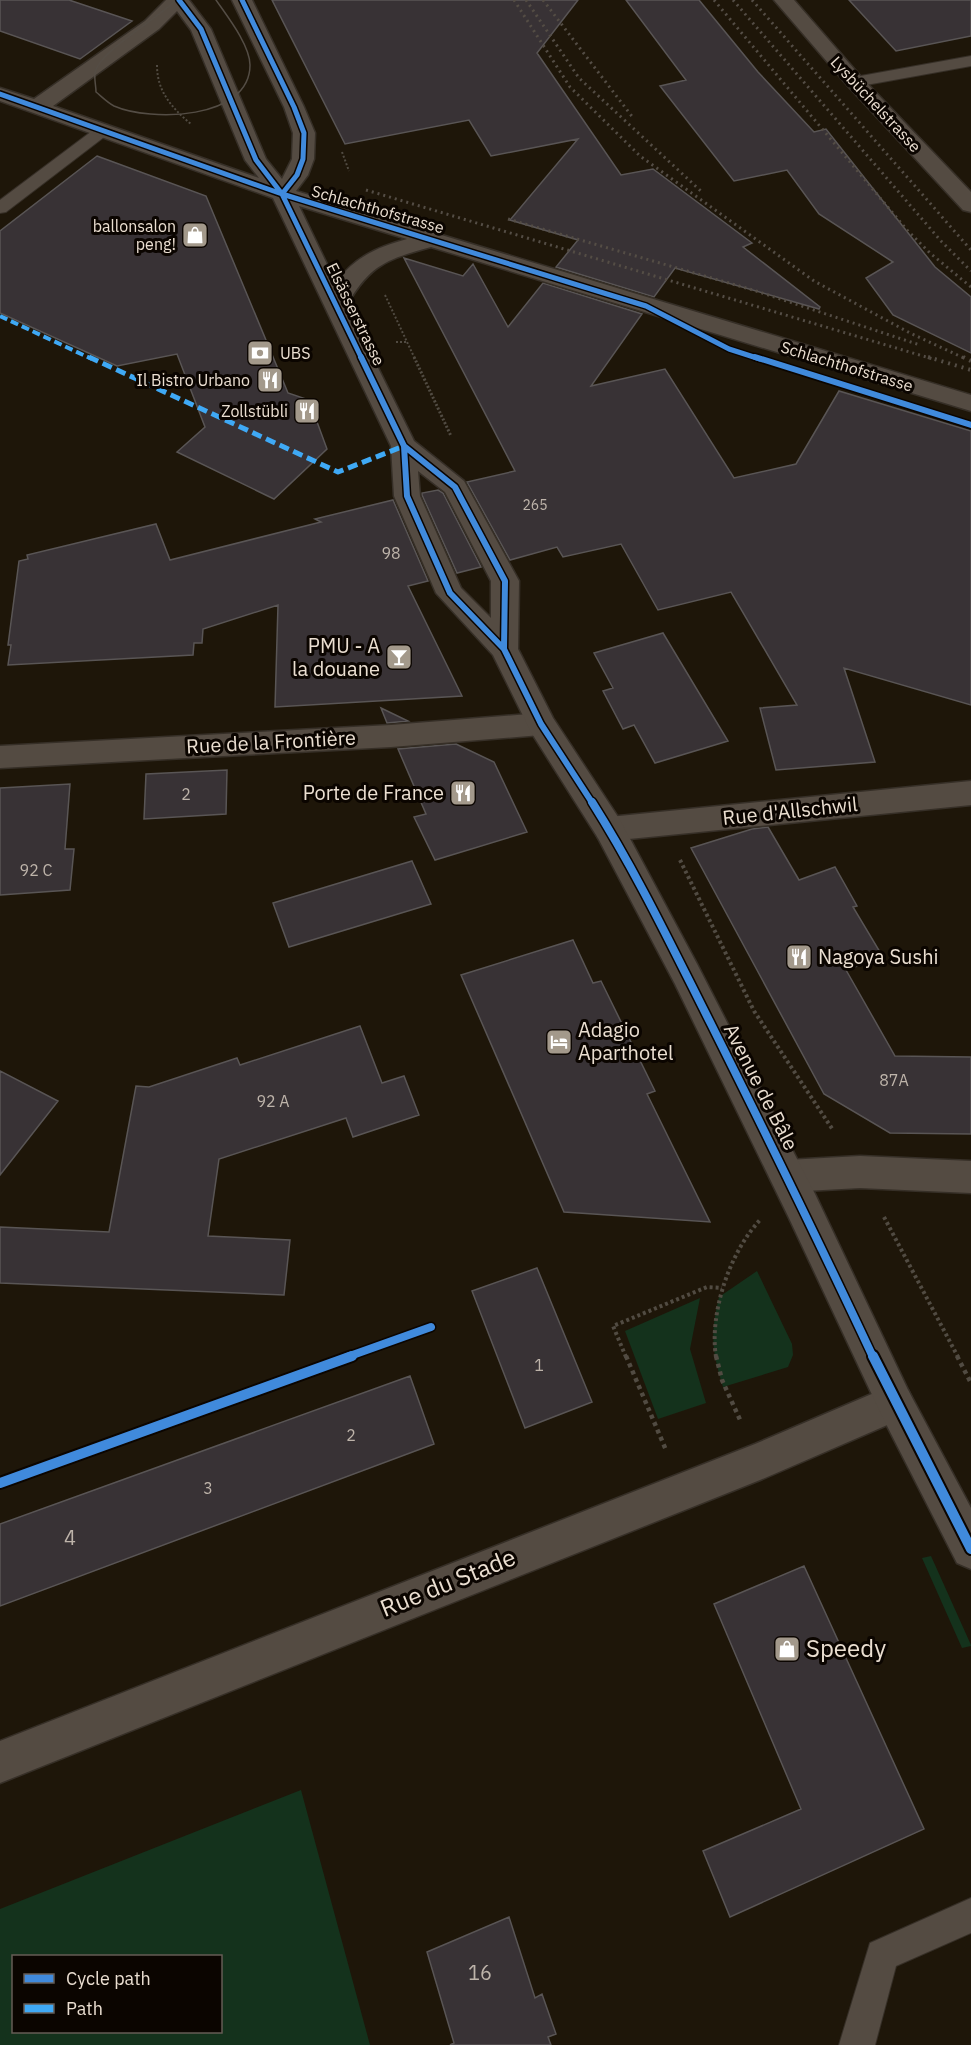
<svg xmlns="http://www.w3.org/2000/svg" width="971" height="2045" font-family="'IBM Plex Sans',sans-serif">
<rect width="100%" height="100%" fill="#1e1609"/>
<path fill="#14321c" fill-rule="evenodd" d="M757 1271 792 1344 793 1355 788 1367 723 1387C712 1351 710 1335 719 1297Z
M700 1298 690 1349 706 1403 658 1419 625 1331Z
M931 1556 971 1645V1646L962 1648 922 1558Z
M301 1790 370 2045H0V1909ZM14 1956H220V2032H14Z"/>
<path fill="#383235" stroke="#595555" stroke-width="1.5" d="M0 0H69L132 21 80 59 0 31Z
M272 0H578L537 53 621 175 653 169 752 243 743 247 820 307 819 309 675 268 654 297 556 267 578 240 510 220 578 139 491 156 469 120 345 144Z
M626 0H699L758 72 814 132 826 129 935 267 971 297V353L893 315 866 278 893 262 819 214 787 170 734 181 660 86 686 80Z
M849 0H971V36L896 51Z
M97 156 206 196 288 393 309 400 327 449 274 499 177 452 205 427 177 354 117 366 0 313V231Z
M404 258 463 276 473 264 508 327 543 283 642 314 591 386 665 369 734 478 796 464 839 391 971 431V705L844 668 875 762 776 770 760 708 797 705 731 592 658 610 621 544 563 557 557 547 510 560 467 482 515 471Z
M438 490 443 493 481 567 457 573 422 495V493Z
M393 500 428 581 408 586 462 696 275 707 278 605 203 629 202 643H194L193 655 8 665 11 645H8L19 561 28 559 27 555 156 524 170 560 321 522 315 519Z
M663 633 728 741 655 763 634 725 623 729 603 691 613 688 594 653Z
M381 708 408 721 387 723Z
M456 744 494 762 527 832 435 860 414 817 426 814 398 749Z
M227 770 226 814 144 819 146 774Z
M70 784 65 849H74L70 890 0 895V788Z
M768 827 799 880 835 867 857 906 853 907 883 957 846 970 895 1056 971 1057V1134L890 1133 824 1094 691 848 752 829Z
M412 861 431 904 289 947 273 903Z
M573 940 593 983 601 981 655 1091 647 1094 710 1222 564 1212 461 975Z
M360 1026 382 1083 404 1076 419 1115 353 1137 346 1118 219 1159 208 1236 290 1240 284 1295 0 1283V1227L109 1232 136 1086 149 1087 237 1058 240 1065Z
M0 1071 58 1101 0 1175Z
M537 1268 592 1402 525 1428 472 1291Z
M410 1376 434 1444 0 1606V1524Z
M804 1566 924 1829 730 1917 703 1851 801 1809 714 1604Z
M509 1917 535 1998 542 1994 556 2034 548 2037 551 2045H450L454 2043 427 1952Z"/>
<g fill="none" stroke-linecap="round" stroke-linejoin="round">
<defs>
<path id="lane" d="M971 56V66L855 87 847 82 855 77Z
M102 126 110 131 108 134 6 212 0 213V200L96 128Z
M971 1898V1933L896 1966 875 2045H839L870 1943Z"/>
<path id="street" d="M774 0H794L862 78 971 192V212L963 210 848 86Z
M541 713 551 716 556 724 551 732 541 735 391 747 0 768V746L391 725Z
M971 781V805L609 841 598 838 594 829 598 820 609 817Z
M860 1156 971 1161V1193L860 1188 787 1192 775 1187 769 1176 775 1165 787 1160Z
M895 1384 908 1390 914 1403 908 1416 760 1480 0 1783V1741L755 1444Z"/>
<path id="secondary" d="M166 0H189L211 29 266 159 282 179 292 159 293 133 284 107 232 0H252L304 107 315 133 314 159 308 175 296 191 971 395V411L431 247C388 259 370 264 347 305L414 441 464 481 519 581 518 649 553 718 620 820 697 964 815 1194 908 1390 971 1508V1569L957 1563 882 1416 789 1218 675 984 598 838 531 732 493 655 436 593 394 496 391 446 273 198 0 101V88L34 99 145 21ZM177 11 191 30 245 160 259 178 53 106 159 29ZM299 206 407 239C378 247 354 257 336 283ZM418 471 445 492 491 581V618L461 588 420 496Z"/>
</defs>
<use href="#lane" stroke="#362f27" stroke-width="2"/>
<use href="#street" stroke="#362f27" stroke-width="3"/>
<use href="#secondary" stroke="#362f27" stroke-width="3"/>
<path stroke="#514b42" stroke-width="2" stroke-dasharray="2 2" stroke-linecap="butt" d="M157 65C157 92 172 108 192 125
M342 152 349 171
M385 295 415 359
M396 342H408"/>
<path stroke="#514b42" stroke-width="3" stroke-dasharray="2 2" stroke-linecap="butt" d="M414 357 451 436"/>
<path stroke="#514b42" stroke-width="4" stroke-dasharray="3 3" stroke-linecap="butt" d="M680 860 754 1011 833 1130
M884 1217 958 1357
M347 1357 431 1327
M626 1357 613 1326 707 1287 722 1288
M716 1357C709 1313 730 1251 761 1219"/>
<path stroke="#514b42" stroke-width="4.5" stroke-dasharray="4 4" stroke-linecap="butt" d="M626 1356 666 1450
M716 1356 722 1380 741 1422
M957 1356 971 1383
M0 1483 352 1356"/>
<use href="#lane" fill="#544b42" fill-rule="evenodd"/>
<use href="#street" fill="#544b42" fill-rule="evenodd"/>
<use href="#secondary" fill="#544b42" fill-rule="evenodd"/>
<path stroke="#544d45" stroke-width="1.5" d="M176 0C159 18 99 51 95 73 94 78 96 86 96 92 102 97 108 103 114 106 150 122 250 120 250 65 250 45 227 16 216 0"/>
<path stroke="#544d45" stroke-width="3" stroke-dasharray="2 4" stroke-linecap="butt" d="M514 0 570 87 640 156 814 281 910 333 966 359
M526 0 579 78 703 193
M543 0 634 119
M714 0 907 230 930 253 971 287
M733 0 941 241 971 271
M752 0 971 250
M366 190 933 359
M508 219 753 290 920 345"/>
<path stroke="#544d45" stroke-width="4" stroke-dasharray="2 5" stroke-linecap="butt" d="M928 357 971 370
M963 357 971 361"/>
<path stroke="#3fa9f5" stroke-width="4" stroke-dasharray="8 4" stroke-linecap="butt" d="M0 316 92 359"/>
<path stroke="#3fa9f5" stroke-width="5" stroke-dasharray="10 5" stroke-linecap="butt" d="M89 357 338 472 404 446"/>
<defs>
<path id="cycleway-far3" d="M179 0 201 29 256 160 282 194 362 359
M242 0 294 107 304 133 303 159 297 175 282 194
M0 94 282 194 646 306 729 349 760 359"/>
<path id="cycleway-far2" d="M361 357 404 446 407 496 450 593 504 649 541 724 593 804
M755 357 971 425
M404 446 455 487 505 581 504 649"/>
<path id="cycleway-far1" d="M592 802C637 873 674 951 712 1026 767 1136 821 1246 873 1357
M347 1357 431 1327"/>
<path id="cycleway" d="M873 1356 971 1549
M0 1483 352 1356"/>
</defs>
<use href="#cycleway-far3" stroke="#0b0500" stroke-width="8"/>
<use href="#cycleway-far2" stroke="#0b0500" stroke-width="9"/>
<use href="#cycleway-far1" stroke="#0b0500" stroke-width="11"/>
<use href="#cycleway" stroke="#0b0500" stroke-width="14"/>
<use href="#cycleway-far3" stroke="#408adc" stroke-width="5"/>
<use href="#cycleway-far2" stroke="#408adc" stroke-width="6"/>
<use href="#cycleway-far1" stroke="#408adc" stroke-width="8"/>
<use href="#cycleway" stroke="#408adc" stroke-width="10"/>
</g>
<defs>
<symbol id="shop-square" viewBox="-11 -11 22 22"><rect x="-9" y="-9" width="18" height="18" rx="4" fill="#a3998b" stroke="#0b0500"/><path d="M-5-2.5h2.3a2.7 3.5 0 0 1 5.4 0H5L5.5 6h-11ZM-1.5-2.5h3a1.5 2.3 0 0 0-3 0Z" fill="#fff"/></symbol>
<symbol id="bank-square" viewBox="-11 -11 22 22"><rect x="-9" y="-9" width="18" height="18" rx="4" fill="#a3998b" stroke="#0b0500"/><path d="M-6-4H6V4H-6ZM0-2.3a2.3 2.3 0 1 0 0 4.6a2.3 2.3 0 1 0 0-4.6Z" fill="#fff"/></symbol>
<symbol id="restaurant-square" viewBox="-11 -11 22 22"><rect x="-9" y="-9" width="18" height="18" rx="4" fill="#a3998b" stroke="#0b0500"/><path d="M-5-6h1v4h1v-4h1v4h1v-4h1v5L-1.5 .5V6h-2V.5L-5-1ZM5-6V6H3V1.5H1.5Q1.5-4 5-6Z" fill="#fff"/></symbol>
<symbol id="bar-square" viewBox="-11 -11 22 22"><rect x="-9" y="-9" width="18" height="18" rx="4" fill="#a3998b" stroke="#0b0500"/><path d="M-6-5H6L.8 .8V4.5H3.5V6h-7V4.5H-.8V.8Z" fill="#fff"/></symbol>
<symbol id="hotel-square" viewBox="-11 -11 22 22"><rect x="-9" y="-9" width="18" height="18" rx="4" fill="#a3998b" stroke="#0b0500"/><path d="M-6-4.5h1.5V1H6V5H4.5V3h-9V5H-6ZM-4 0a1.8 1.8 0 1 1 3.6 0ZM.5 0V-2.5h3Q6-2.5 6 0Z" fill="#fff"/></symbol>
</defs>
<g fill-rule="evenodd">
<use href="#shop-square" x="180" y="220" width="30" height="30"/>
<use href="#bank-square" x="245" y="338" width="30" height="30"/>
<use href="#restaurant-square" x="255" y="365" width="30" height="30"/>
<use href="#restaurant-square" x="292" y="396" width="30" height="30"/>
<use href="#bar-square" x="384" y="642" width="30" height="30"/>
<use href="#restaurant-square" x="448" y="778" width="30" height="30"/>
<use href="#restaurant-square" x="784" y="942" width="30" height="30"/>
<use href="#hotel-square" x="544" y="1027" width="30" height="30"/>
<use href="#shop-square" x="772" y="1634" width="30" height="30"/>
</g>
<g text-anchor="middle" stroke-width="6" stroke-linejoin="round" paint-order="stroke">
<g font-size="14" fill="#beb4aa">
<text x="535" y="510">265</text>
</g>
<g font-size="16" fill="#ebdfd1" stroke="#0b0500">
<text transform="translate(876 104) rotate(47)" y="6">Lysbüchelstrasse</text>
<text transform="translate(378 209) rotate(16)" y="6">Schlachthofstrasse</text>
<text transform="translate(356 314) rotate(64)" y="6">Elsässerstrasse</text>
<text transform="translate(847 366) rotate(17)" y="6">Schlachthofstrasse</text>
</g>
<g font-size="16" fill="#ebdfd1" stroke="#0b0500" text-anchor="end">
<text x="176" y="232">ballonsalon<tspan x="176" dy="18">peng!</tspan></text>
<text x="280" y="359" text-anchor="start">UBS</text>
<text x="250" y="386">Il Bistro Urbano</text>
<text x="288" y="417">Zollstübli</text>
</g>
<g font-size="16" fill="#beb4aa">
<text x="391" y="559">98</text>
<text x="186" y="800">2</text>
<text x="36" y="876">92 C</text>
<text x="894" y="1086">87A</text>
<text x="273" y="1107">92 A</text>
<text x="539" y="1371">1</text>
<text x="351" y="1441">2</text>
<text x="208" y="1494">3</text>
</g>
<g font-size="20" fill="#ebdfd1" stroke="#0b0500" text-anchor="end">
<text x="380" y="653">PMU - A<tspan x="380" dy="23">la douane</tspan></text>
<text x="444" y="800">Porte de France</text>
<text x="818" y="964" text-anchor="start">Nagoya Sushi</text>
<text x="578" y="1037" text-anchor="start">Adagio<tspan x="578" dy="23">Aparthotel</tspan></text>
</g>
<g font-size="20" fill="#ebdfd1" stroke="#0b0500">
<text transform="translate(271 742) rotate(-3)" y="7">Rue de la Frontière</text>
<text transform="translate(790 811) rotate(-6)" y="7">Rue d'Allschwil</text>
<text transform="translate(761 1087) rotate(63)" y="7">Avenue de Bâle</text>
</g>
<g font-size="20" fill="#beb4aa">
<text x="70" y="1545">4</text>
<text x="480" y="1980">16</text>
</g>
<g font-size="24" fill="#ebdfd1" stroke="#0b0500">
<text transform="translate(448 1583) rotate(-22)" y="8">Rue du Stade</text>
</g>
<g font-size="24" fill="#ebdfd1" stroke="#0b0500" text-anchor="start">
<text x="806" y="1657">Speedy</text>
</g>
</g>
<rect x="12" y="1955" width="210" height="78" fill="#0b0500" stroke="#655c54" stroke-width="1.5"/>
<rect x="24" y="1974" width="30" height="9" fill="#408adc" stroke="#655c54" stroke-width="1.5"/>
<text x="66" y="1985" font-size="18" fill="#ebdfd1">Cycle path</text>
<rect x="24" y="2004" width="30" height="9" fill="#3fa9f5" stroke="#655c54" stroke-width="1.5"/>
<text x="66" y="2015" font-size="18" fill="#ebdfd1">Path</text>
</svg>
